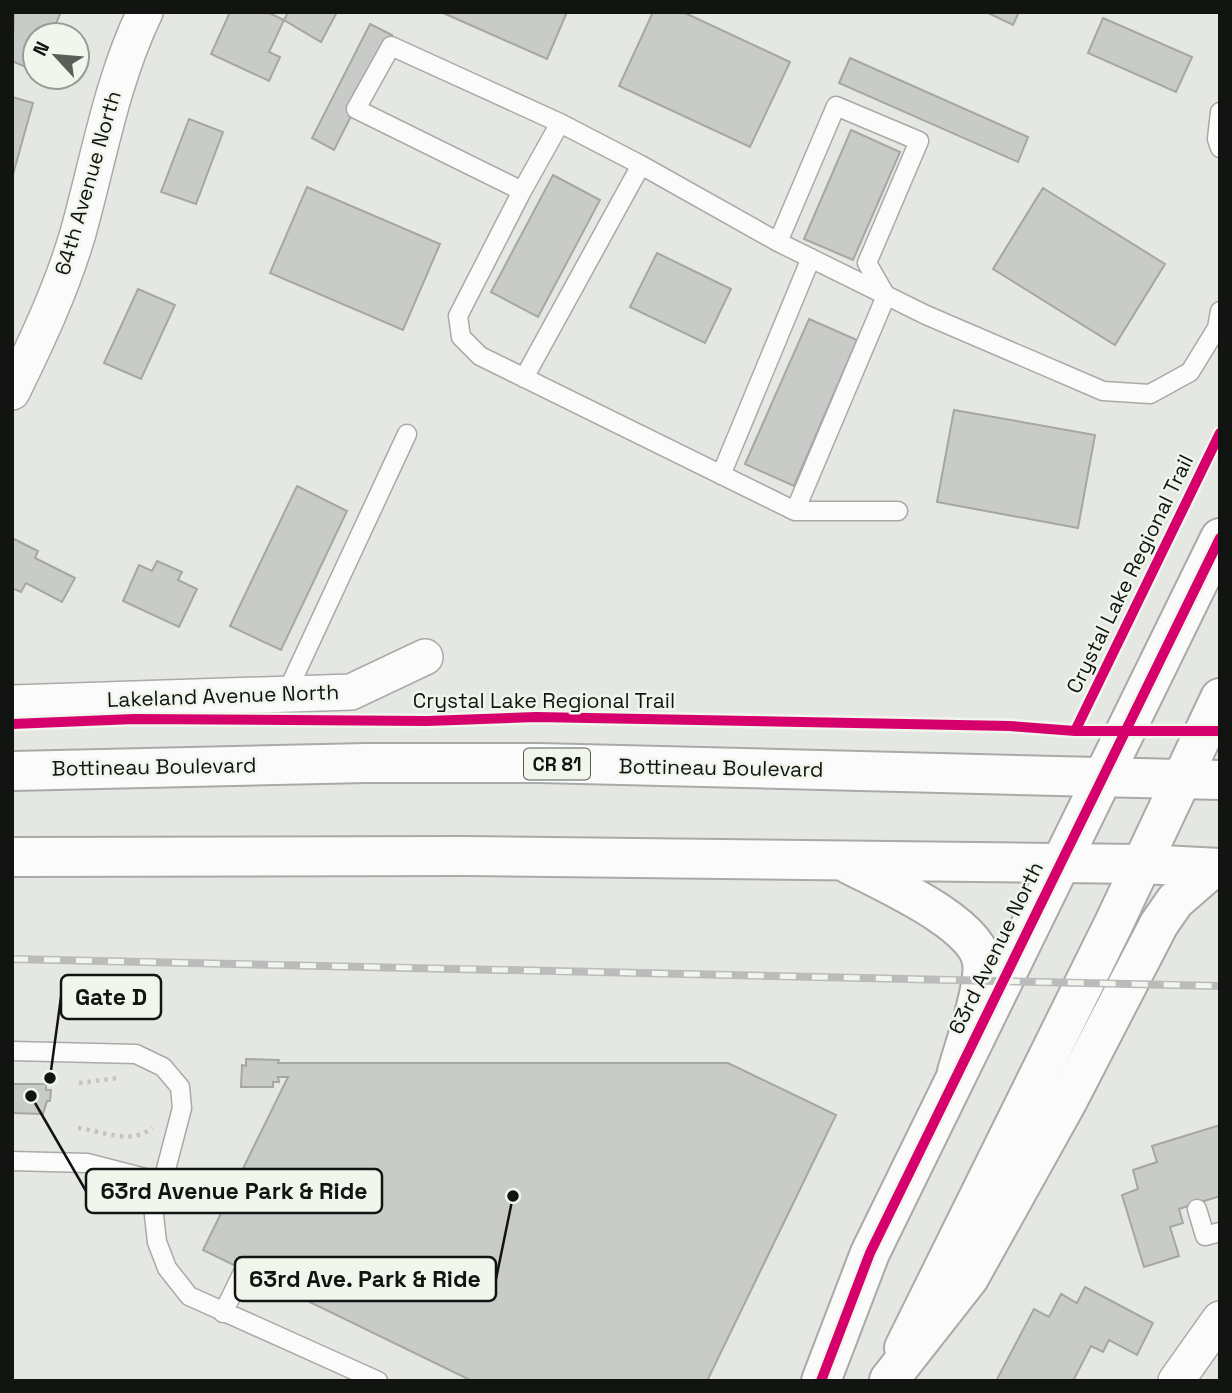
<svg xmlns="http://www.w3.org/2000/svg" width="1232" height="1393" font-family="'Space Grotesk',sans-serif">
<rect width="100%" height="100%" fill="#e4e7e2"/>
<path fill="#c9cbc8" stroke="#a5a7a3" stroke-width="2" d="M14 12H61L51 35H35V71L12 61Z
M230 12H267L284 20 269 52 280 57 269 81 211 54Z
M288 12H337L321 42 284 20Z
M441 12H567L547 59Z
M653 12H683L790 62 750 147 619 86Z
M986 12H1019L1013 25Z
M1103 18 1192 57 1176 92 1088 53Z
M370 24 392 35 334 150 312 138Z
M850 58 1028 137 1018 162 839 83Z
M12 97 33 103 12 178Z
M189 119 223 132 196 204 161 192Z
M851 130 900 152 853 260 804 239Z
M553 175 600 200 538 317 491 292Z
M307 187 440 244 403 330 270 273Z
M1043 188 1165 264 1115 345 993 269Z
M657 253 731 289 705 343 630 307Z
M138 289 175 305 141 379 104 363Z
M809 319 857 340 794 486 745 464Z
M954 410 1095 435 1078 528 937 502Z
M297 486 347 511 281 650 230 626Z
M12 538 38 551 35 558 75 578 62 602 26 583 21 592 12 588Z
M157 561 182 572 178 580 197 589 179 627 123 601 139 565 152 571Z
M246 1059 279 1060 278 1063H728L836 1115 707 1381H472L203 1250 288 1077H278L279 1082H273V1087H241L242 1065 246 1066Z
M12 1084H46V1090H51L50 1101H47L43 1114 12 1113Z
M1220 1125V1196L1179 1209 1183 1223 1170 1227 1179 1256 1144 1267 1122 1195 1138 1189 1133 1170 1157 1162 1152 1146Z
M1085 1287 1153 1323 1137 1355 1109 1340 1103 1352 1091 1346 1073 1381H996L1034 1309 1049 1317 1061 1294 1077 1303Z"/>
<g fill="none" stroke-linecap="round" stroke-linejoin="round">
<defs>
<path id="service" d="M1220 112 1217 139 1220 148
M522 191 560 123
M778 242 836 106 919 141 867 263 886 296 795 511
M524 378 641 165
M721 475 811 258
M898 511H795L480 356 461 337 458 316 522 191 356 109 391 46 560 123 641 165 778 242 926 315 1103 391 1150 394 1190 372 1217 328 1220 311
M286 694 407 434
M12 1051 136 1054 163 1067 180 1087 182 1108 154 1215 157 1242 167 1268 189 1296 378 1381
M12 1161 87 1163 161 1182
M1197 1209 1205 1236 1220 1232
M223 1313 244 1270"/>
<path id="minor" d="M12 392C37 341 62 288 78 233 99 158 111 83 145 12
M12 703 351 692 425 657
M1176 1381 1220 1319"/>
<path id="tertiary" d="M904 1348 1114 923 1220 698
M821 1381 870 1253 1220 538"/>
<path id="trunk" d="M12 771 366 763H539L1220 780
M12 857 463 856 1142 864 1220 868
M847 863C880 881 977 922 982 962 986 987 964 1046 957 1072
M889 1380 969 1278 1067 1102 1159 924 1175 901 1213 868"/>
</defs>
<use href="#service" stroke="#a9aaa7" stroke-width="21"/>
<use href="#minor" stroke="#a9aaa7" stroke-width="38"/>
<use href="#tertiary" stroke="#a9aaa7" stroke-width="42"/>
<use href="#trunk" stroke="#a9aaa7" stroke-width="42"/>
<path stroke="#c4c4c3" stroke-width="4.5" stroke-dasharray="3.5 5" stroke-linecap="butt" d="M79 1083 119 1078
M78 1128C102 1131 135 1146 152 1127"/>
<use href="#service" stroke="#fbfbfb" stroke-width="18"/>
<use href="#minor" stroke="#fbfbfb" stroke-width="35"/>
<use href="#tertiary" stroke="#fbfbfb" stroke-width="38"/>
<use href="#trunk" stroke="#fbfbfb" stroke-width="38"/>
<defs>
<path id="rail" d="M12 959 1220 986"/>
</defs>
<use href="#rail" stroke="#babbba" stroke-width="8"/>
<use href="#rail" stroke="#f1f6ed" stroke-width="5" stroke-dasharray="16" stroke-linecap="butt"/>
<defs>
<path id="cycleway" d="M12 724 134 719 427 721 536 717 1010 726 1075 731 1220 433
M1075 731H1220
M821 1381 870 1253 1220 538"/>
</defs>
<use href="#cycleway" stroke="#f1f6ed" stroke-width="15"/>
<use href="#cycleway" stroke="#d6006c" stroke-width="10"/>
</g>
<g text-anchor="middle" stroke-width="5" stroke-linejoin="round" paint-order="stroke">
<rect fill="#f1f6ed" stroke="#555853" stroke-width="2" x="524" y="748.5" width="66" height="31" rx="5"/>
<g font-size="19" font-weight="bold" fill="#121411">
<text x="557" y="771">CR 81</text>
</g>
<g font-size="21" fill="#121411" stroke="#f1f6ed">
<text transform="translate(88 183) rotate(-74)" y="7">64th Avenue North</text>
<text transform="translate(1130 574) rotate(-64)" y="7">Crystal Lake Regional Trail</text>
<text transform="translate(223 696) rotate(-2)" y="7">Lakeland Avenue North</text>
<text x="544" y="708">Crystal Lake Regional Trail</text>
<text transform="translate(154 767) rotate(-1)" y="7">Bottineau Boulevard</text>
<text transform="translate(721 768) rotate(1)" y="7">Bottineau Boulevard</text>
<text transform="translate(996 948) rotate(-64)" y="7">63rd Avenue North</text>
</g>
</g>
<path fill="none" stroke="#121411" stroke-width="2.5" d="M50 1078L61 997M31 1096L86 1191M513 1196L496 1279"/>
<g fill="#121411" stroke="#f1f6ed" stroke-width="2.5">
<circle cx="50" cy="1078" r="7"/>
<circle cx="31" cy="1096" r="7"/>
<circle cx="513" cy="1196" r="7"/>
</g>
<g fill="#f1f6ed" stroke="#121411" stroke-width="2.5">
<rect x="61" y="975" width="100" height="44" rx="7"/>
<rect x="86" y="1169" width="296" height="44" rx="7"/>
<rect x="235" y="1257" width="261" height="44" rx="7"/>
</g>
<g font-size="23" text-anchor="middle" font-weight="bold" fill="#121411">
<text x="111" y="1005">Gate D</text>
<text x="234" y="1199">63rd Avenue Park &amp; Ride</text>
<text x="365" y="1287">63rd Ave. Park &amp; Ride</text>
</g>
<rect width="1232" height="1393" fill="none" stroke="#121411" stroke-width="28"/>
<g transform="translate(56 56) rotate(296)"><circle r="33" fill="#f1f6ed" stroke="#989c95" stroke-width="2"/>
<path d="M0-5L12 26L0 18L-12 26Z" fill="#5c5e5a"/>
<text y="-10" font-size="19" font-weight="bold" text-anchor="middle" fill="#121411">N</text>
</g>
</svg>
